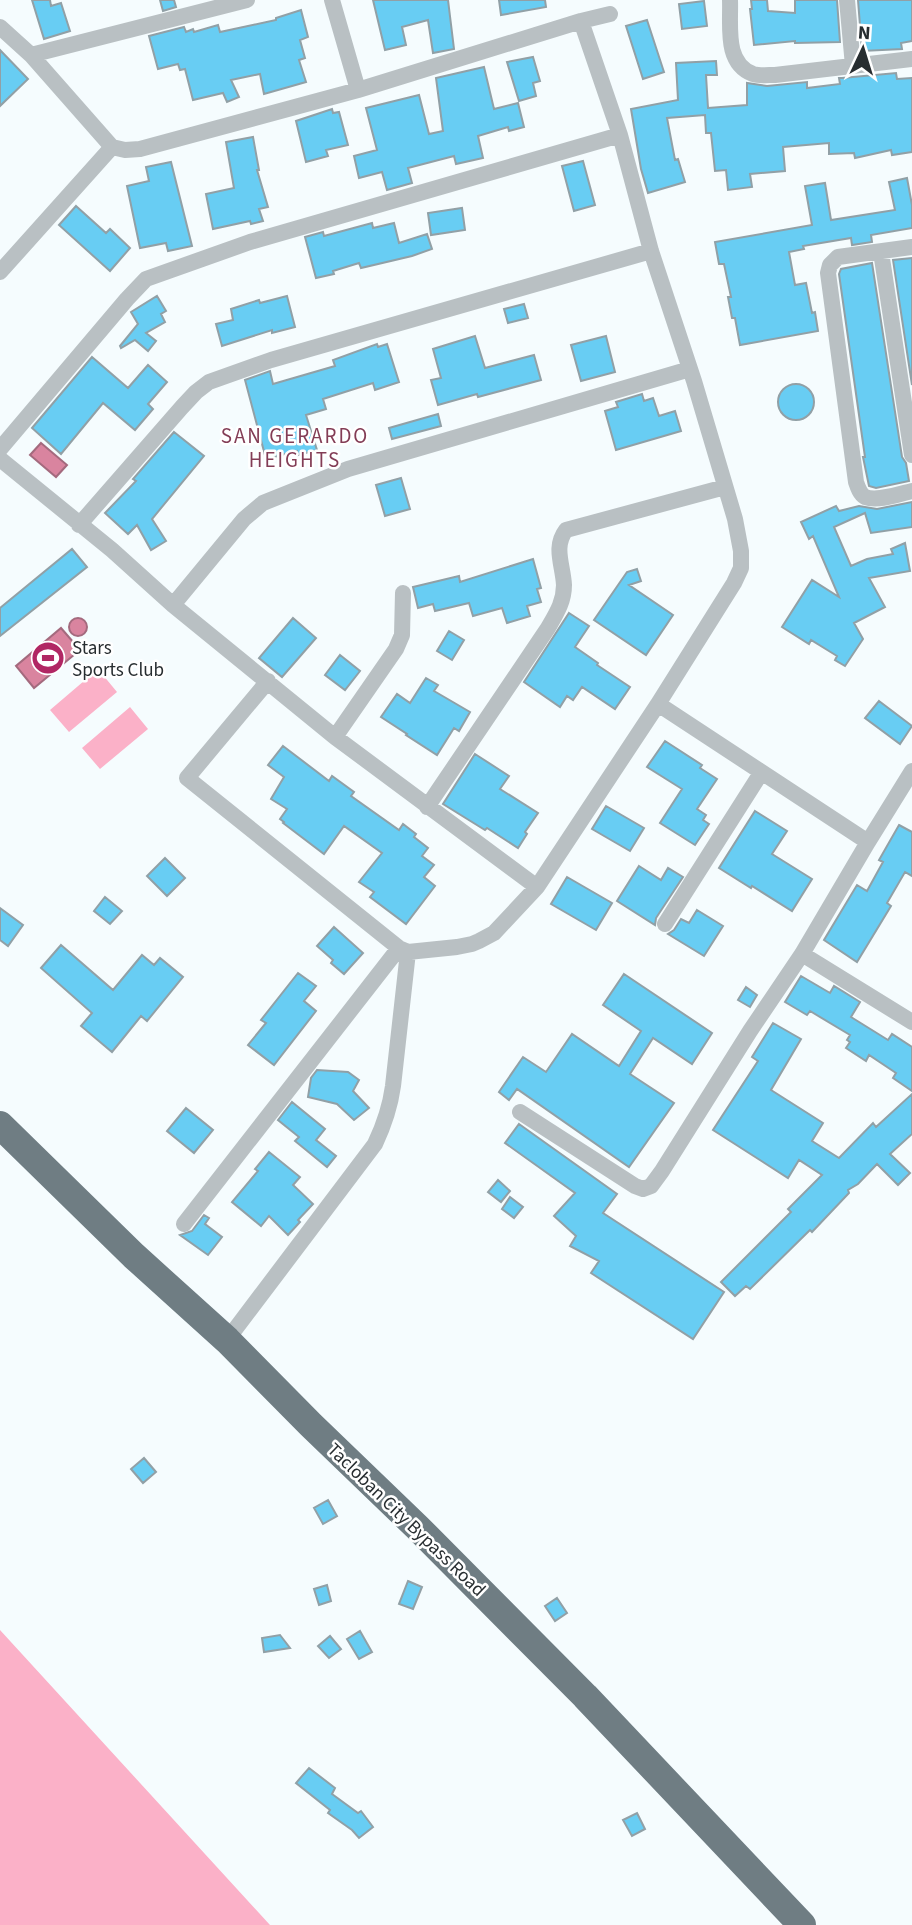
<svg xmlns="http://www.w3.org/2000/svg" width="912" height="1925" font-family="'Source Sans 3',sans-serif">
<rect width="100%" height="100%" fill="#f5fcfe"/>
<path fill="#fbb1c8" d="M98 669 117 692 69 732 50 710Z
M130 707 148 729 100 769 82 748Z
M0 1630 270 1925H0Z"/>
<path fill="#d9849f" stroke="#a46a7e" stroke-width="2" d="M41 443 67 465 56 477 30 455Z
M69 627a9 9 0 1 1 18 0a9 9 0 1 1-18 0Z
M61 628 80 650 34 688 16 666Z"/>
<path fill="#68cdf3" stroke="#91a0a6" stroke-width="2" d="M32 0H50L51 6 61 3 70 31 44 39Z
M160 0H174L176 7 163 11Z
M373 0H448L454 49 433 53 428 20 402 27 406 45 385 50Z
M499 0H545L546 7 501 15Z
M751 0H767L768 11 795 13V0H837L840 42 795 43V41L754 45 750 9H752Z
M858 0H912V41L901 43 902 49 862 51Z
M704 1 707 26 682 29 679 4Z
M301 10 308 37 300 40 305 58 299 60 306 82 264 94 260 74 231 80 239 97 227 102 223 93 193 100 185 69 180 70 178 64 158 69 149 36 184 27 186 32 193 29 194 32 218 25 220 32 276 20V18Z
M647 20 664 72 643 79 626 26Z
M0 50 28 79 0 106Z
M533 57 540 81 533 83 536 96 519 101 507 62Z
M716 61 717 75H706L708 108 747 105V83L767 86 807 82V88L840 84 839 78H842L896 73 897 79 912 78V152L892 155 891 150 855 158 854 153 829 154V143L783 147 785 171 750 174 752 187 728 190 726 170 715 171 711 133H706L705 115 667 118 675 160 678 159 685 182 648 193 641 169 631 109 678 100 676 63Z
M484 67 494 109 518 103 524 127 509 131 508 127 478 136 483 158 456 164 454 156 408 168 412 183 387 190 382 172 359 178 354 156 377 150 366 108 419 95 429 134 443 131 436 78Z
M332 109 333 113 339 112 348 145 326 150 328 156 306 162 296 121Z
M253 137 259 170H257L268 207 259 209 263 221 251 224 250 221 213 229 206 194 234 188 226 142Z
M583 161 595 205 574 211 562 166Z
M171 162 192 246 168 251 166 243 140 248 127 186 149 181 146 167Z
M907 178 912 205V228L871 235 872 242 852 245 851 238 803 246 804 249 789 252 795 285 806 283 812 313 815 312 818 331 740 345 735 318H732L728 297H731L724 264H719L715 242 812 225 805 186 825 183 831 220 895 210 889 182Z
M76 206 106 233 110 229 130 248 110 271 59 225Z
M462 208 465 230 431 235 428 213Z
M372 223 373 228 394 223 399 243 427 234 432 249 412 256 361 268 359 263 333 271 334 274 316 278 305 237 323 232 324 236Z
M912 258V385L893 260Z
M872 263 902 457 906 463 909 481 876 488 869 486 863 457H865L839 274 841 269Z
M157 296 166 311 161 314 165 322 146 333 156 341 148 351 135 340 121 348 120 346 138 324 131 312Z
M287 296 295 327 272 333V330L222 346 216 324 233 320 231 309 259 300 260 303Z
M524 304 528 318 508 323 504 309Z
M475 336 485 368 534 355 541 380 478 397 477 394 438 405 431 380 441 378 433 349Z
M606 336 615 372 581 381 571 345Z
M377 344 378 347 387 344 399 382 375 390 373 383 323 399 326 409 306 415 317 450 298 455 297 451 266 459 245 380 270 371 273 384 335 366 333 360Z
M92 357 128 388 148 365 167 382 148 404 153 409 135 430 103 403 61 454 32 428Z
M778 402a18 18 0 1 1 36 0a18 18 0 1 1-36 0Z
M642 394 644 401 653 398 659 416 675 411 681 431 616 450 605 411 618 407 616 402Z
M438 414 441 426 392 439 389 428Z
M174 432 204 456 152 519 166 541 151 550 137 525 128 534 105 513 136 481 133 479Z
M401 478 410 509 385 516 376 485Z
M912 502V527L871 533 865 513 834 527 851 566 867 559 893 554 891 549 905 543 910 571 869 578 885 607 854 623 863 639 845 666 835 660 837 656 811 640 809 644 782 627 812 580 839 597 813 536 809 539 801 522 836 506 839 511 859 506 877 509Z
M72 549 87 567 0 636V608Z
M533 559 541 588 537 589 541 602 527 606 530 616 507 623 502 608 473 616 469 603 435 611 433 604 418 608 413 587 459 576 460 582Z
M637 569 641 581 629 585 673 615 646 655 594 620 627 572Z
M569 613 589 626 575 647 598 663 597 665 630 687 615 709 582 687 573 700 567 696 560 707 524 682Z
M293 618 316 638 282 677 259 658Z
M449 631 464 640 452 660 437 651Z
M340 655 360 671 345 690 325 675Z
M426 678 438 685 434 691 470 712 459 731 454 728 437 755 406 735 407 734 381 717 397 694 410 703Z
M879 701 912 726 900 744 865 718Z
M665 741 702 765 700 768 717 779 697 809 706 815 703 820 709 824 695 845 660 823 682 789 647 767Z
M283 746 329 781 332 776 354 792 351 796 399 830 403 824 416 834 414 837 428 848 422 856 434 865 424 877 435 886 406 924 370 897 374 892 359 882 382 853 344 826 324 854 283 823 284 822 280 819 287 809 271 799 284 777 268 765Z
M475 754 509 776 500 789 538 813 525 832 527 834 518 848 487 828 485 830 443 804Z
M606 806 644 828 630 851 592 829Z
M755 811 787 831 772 854 812 879 792 911 752 886 751 888 719 868Z
M899 825 912 832V876L905 872 887 903 891 906 857 962 824 940 857 885 867 891 883 862 879 860Z
M165 858 185 878 167 896 147 876Z
M639 866 661 880 668 868 683 877 656 918 655 925 617 901Z
M567 877 612 903 596 930 551 904Z
M105 897 122 911 110 924 94 911Z
M0 908 23 925 8 946 0 940Z
M697 910 723 926 704 956 668 934 674 930 681 919 689 923Z
M334 927 363 953 344 974 331 963 333 960 317 946Z
M61 945 113 990 142 955 154 965 160 958 183 977 147 1021 141 1016 112 1052 81 1026 92 1013 41 968Z
M298 973 316 986 304 1001 316 1011 274 1065 248 1045 266 1023 261 1020Z
M624 974 712 1033 692 1064 653 1038 630 1074 674 1103 629 1167 517 1089 509 1100 499 1092 523 1057 546 1072 572 1034 619 1066 641 1031 603 1005Z
M801 976 830 993 834 986 860 1002 851 1017 888 1040 892 1034 912 1047V1091L893 1078 896 1073 869 1055 866 1061 846 1048 850 1042 847 1040 850 1035 810 1011 807 1015 785 1002Z
M746 987 757 995 750 1007 738 1000Z
M773 1023 801 1039 771 1090 823 1123 812 1141 839 1158 873 1123 876 1127 912 1094V1134L890 1154 910 1173 898 1185 877 1164 858 1184 848 1190 849 1193 812 1232 810 1230 750 1289 746 1286 735 1296 721 1282 791 1212 788 1209 822 1175 799 1160 788 1178 713 1130 758 1061 752 1057Z
M317 1070 348 1072 359 1080 353 1091 369 1108 354 1120 337 1104 308 1097 311 1078Z
M292 1102 325 1129 316 1140 336 1156 327 1167 295 1141 299 1137 278 1120Z
M186 1108 213 1130 194 1153 167 1131Z
M519 1124 617 1194 603 1213 724 1292 693 1339 591 1273 599 1261 570 1246 576 1236 554 1216 575 1193 505 1143Z
M269 1152 300 1177 293 1185 313 1204 298 1220 300 1222 288 1235 269 1216 261 1226 232 1202 258 1171 255 1169Z
M498 1180 510 1191 501 1202 488 1192Z
M510 1197 523 1207 514 1218 502 1209Z
M204 1215 209 1218 205 1224 222 1237 208 1255 180 1235 192 1231Z
M144 1458 156 1472 143 1483 131 1469Z
M328 1500 337 1516 323 1524 314 1508Z
M408 1581 422 1587 413 1609 399 1604Z
M327 1585 331 1601 319 1605 314 1589Z
M557 1598 567 1613 555 1621 545 1606Z
M360 1631 372 1652 359 1659 347 1639Z
M280 1635 290 1648 264 1652 262 1638Z
M330 1636 341 1649 329 1658 318 1646Z
M309 1768 335 1788 332 1794 358 1813 361 1811 373 1827 359 1838 352 1830 328 1813 330 1810 296 1783Z
M637 1813 645 1829 632 1836 623 1820Z"/>
<g fill="none" stroke-linecap="round" stroke-linejoin="round">
<path stroke="#b9c0c3" stroke-width="16" d="M332 0 358 90
M730 0C731 26 724 63 753 74 759 76 768 75 775 75L912 59
M847 0 853 66
M581 21 610 14
M0 27 31 55 112 147 125 150 140 149 358 90 581 21 620 135 651 251 694 381 735 519 741 551V568L734 583 658 704
M31 55 247 0
M912 247 838 257 830 265 828 273 856 482C858 488 860 494 865 497 878 502 899 494 912 491
M881 252 912 455
M0 272 112 147
M0 449 127 299 146 279 250 242 620 135
M0 459 112 550 173 605 335 737 537 887 658 704 868 842
M79 525 182 407 196 392 209 382 271 360 651 251
M173 605 244 519 263 503 348 469 690 369
M268 681 187 778 399 948 408 952 457 947 472 944 479 941 494 933 537 887
M335 737 396 649 402 635 403 593
M427 807 548 628C556 614 564 602 564 585 563 565 553 547 566 530L725 487
M665 924 761 773
M802 954 912 1022
M520 1112 635 1186 643 1189 651 1186 662 1171 750 1031 802 954 868 842 912 771
M184 1224 399 948
M227 1340 375 1144C384 1125 390 1108 393 1086L408 952"/>
<path stroke="#6f7d83" stroke-width="28" d="M0 1125 134 1256 227 1340 311 1425 418 1528 585 1696 802 1925"/>
</g>
<defs>
<symbol id="stadium-disc" viewBox="-11 -11 22 22"><circle r="9.5" fill="#b12764" stroke="#fff"/><path d="M0-5a6.5 5 0 1 0 0 10a6.5 5 0 1 0 0-10ZM-3.5-1.8h7v3.6h-7Z" fill="#fff"/></symbol>
</defs>
<g fill-rule="evenodd">
<use href="#stadium-disc" x="29" y="639" width="38" height="38"/>
</g>
<g text-anchor="middle" stroke-width="5" stroke-linejoin="round" paint-order="stroke">
<g font-size="19" fill="#272d30" stroke="#fff" text-anchor="start">
<text x="72" y="654">Stars<tspan x="72" dy="22">Sports Club</tspan></text>
</g>
<g font-size="19" fill="#272d30" stroke="#fff">
<text transform="translate(407 1519) rotate(44)" y="7">Tacloban City Bypass Road</text>
</g>
<g font-size="21" letter-spacing="2" fill="#833d56" stroke="#fff">
<text x="295" y="443">SAN GERARDO<tspan x="295" dy="24">HEIGHTS</tspan></text>
</g>
</g>
<g transform="translate(863 49) rotate(4)" stroke="#ffffff" stroke-width="5" paint-order="stroke">
<path d="M0-5L12 26L0 18L-12 26Z" fill="#272d30"/>
<text y="-10" font-size="19" font-weight="bold" text-anchor="middle" fill="#272d30">N</text>
</g>
</svg>
